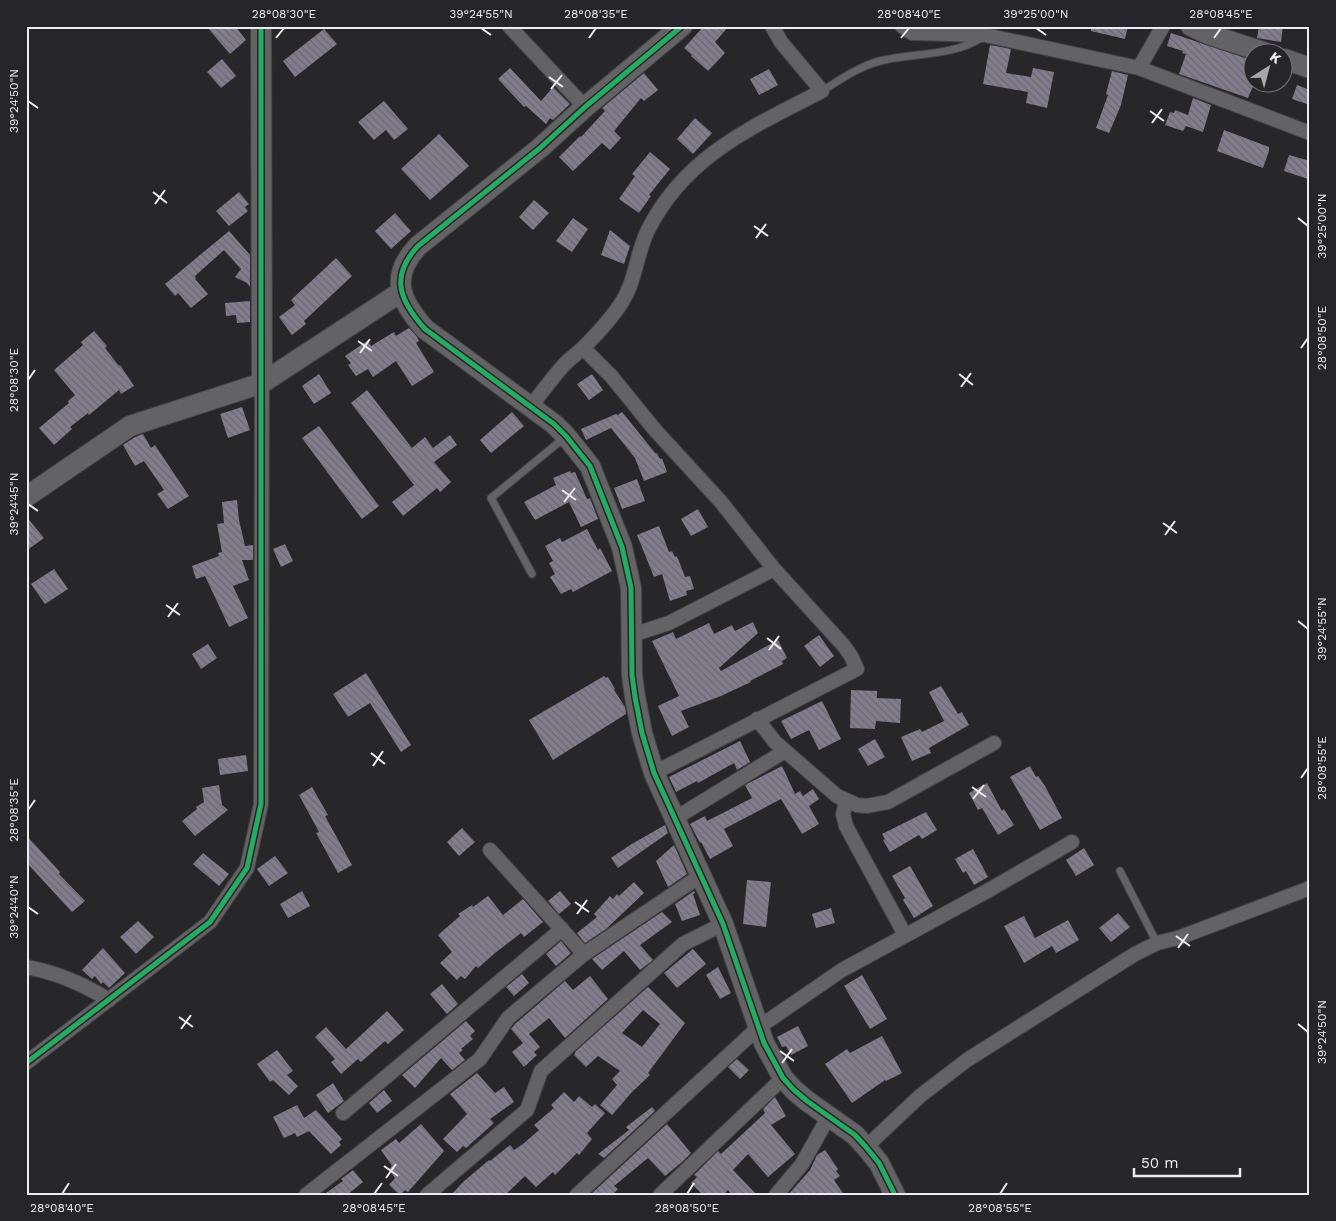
<svg xmlns="http://www.w3.org/2000/svg" width="1336" height="1221" font-family="'Work Sans',sans-serif">
<defs>
<pattern id="building-back-hatch" width="6" height="6" patternUnits="userSpaceOnUse" patternTransform="scale(1.25)"><rect width="6" height="6" fill="#827d8c"/><path d="M-1 5l2 2M0 0l6 6M5-1l2 2" fill="none" stroke="#6a6771"/></pattern>
</defs>
<rect width="100%" height="100%" fill="#272628"/>
<path fill="url(#building-back-hatch)" fill-rule="evenodd" d="M206 26H235L246 40 230 54Z
M704 26H729L715 42 725 53 708 71 691 56 692 55 684 48Z
M1091 26H1128L1125 39 1091 31Z
M1259 26H1283L1281 42 1257 38Z
M324 29 337 44 295 77 283 61Z
M1171 33 1254 61V84L1248 98 1179 74 1186 54 1182 53 1183 51 1167 46Z
M990 45 1011 49 1006 73 1031 77 1033 68 1054 72 1047 108 1026 103 1028 92 983 84Z
M222 59 236 76 221 88 207 72Z
M510 68 541 101 553 87 570 104 553 120 550 118 546 124 526 106 524 107 498 79Z
M769 69 778 85 759 95 750 79Z
M1112 71 1128 75 1121 105 1109 133 1096 128 1108 95 1106 94Z
M644 73 658 90 644 101 641 98 614 131 621 138 610 150 602 143 573 171 559 157 580 136 581 137 605 111 602 108Z
M1297 85 1310 90V105L1292 99Z
M1193 98 1211 105 1203 132 1186 126 1183 131 1165 125 1170 112 1174 113 1175 110 1188 115Z
M384 101 408 129 394 140 386 130 374 140 358 122Z
M695 118 712 133 693 154 677 139Z
M1224 130 1269 147V151L1263 168 1217 151Z
M439 134 469 166 430 200 401 169Z
M650 152 670 169 649 195 651 196 639 213 619 199 635 176 632 174Z
M1289 155 1310 161 1308 179 1284 171Z
M239 192 249 204 245 207 248 211 229 226 216 211Z
M534 200 549 213 533 230 519 217Z
M395 213 411 231 391 249 375 231Z
M573 218 588 229 572 252 556 241Z
M610 230 630 246 624 264 601 255Z
M229 231 250 255V287L247 283 235 277 241 269 224 250 195 276 196 278 195 279 208 294 191 308 178 293 175 296 165 284Z
M336 258 352 276 304 321 306 324 292 335 279 317 295 305 291 300Z
M250 301V322L237 323 236 315 226 316 225 303Z
M409 328 417 337 419 341 416 343 434 372 412 386 396 361 373 377 368 369 356 376 348 365 351 363 345 356 367 341 371 346 394 332 396 336Z
M94 331 107 346 105 348 119 366 120 365 134 386 121 394 119 390 89 415 88 413 70 427 72 429 54 445 39 428 69 403 68 401 75 395 54 370 83 345 81 342Z
M319 374 331 393 314 404 302 386Z
M592 374 603 390 589 400 577 384Z
M367 390 412 448 425 437 433 448 450 435 457 445 434 462 451 482 440 492 437 488 403 516 392 502 414 485 351 403Z
M242 407 250 430 228 438 220 414Z
M512 412 524 426 491 453 480 440Z
M622 412 656 454 657 453 660 459 662 458 667 472 644 481 635 458 611 428 586 440 581 429 616 414 618 415Z
M319 426 379 506 362 519 302 438Z
M143 434 151 448 155 445 189 496 168 509 157 494 164 490 144 461 135 466 123 445 135 437Z
M570 471 571 473 575 472 587 499 590 498 598 519 581 527 569 502 535 520 524 502 556 485 553 478Z
M637 479 645 501 622 509 614 488Z
M237 500 239 520 245 546 253 545V560H242L249 580 233 586 248 618 229 627 205 576 196 579 192 566 219 556 218 553 222 552 217 524 224 523 222 502Z
M698 509 708 527 691 536 681 519Z
M26 516 44 538 26 551Z
M659 526 669 552 672 551 675 557 677 556 685 577 690 576 694 589 686 591 687 595 670 601 662 574 654 577 637 535Z
M587 529 598 550 600 548 612 571 573 592 571 589 561 594 550 577 555 574 549 563 553 561 545 546 560 538 562 542Z
M285 544 293 561 281 567 273 549Z
M54 569 68 589 45 604 31 584Z
M753 622 758 633 719 668 721 671 778 640 787 658 782 661 783 664 750 681 751 682 721 696 681 711 689 727 672 736 658 706 679 696 652 641 673 632 676 639 709 623 714 634 732 625 735 631Z
M819 635 834 656 820 667 804 646Z
M208 644 217 658 201 669 192 654Z
M366 673 411 745 401 752 370 703 348 717 333 694Z
M604 676 606 678 608 677 615 689 614 690 625 707 626 714 553 760 529 720Z
M941 686 958 714 962 712 969 725 929 748 931 753 912 761 901 737 920 729 922 732 944 721 929 692Z
M851 690 877 691V698L901 699 900 723 876 721 875 729 850 728Z
M822 701 841 739 819 750 809 730 791 739 781 721Z
M875 739 885 757 868 766 858 749Z
M740 741 750 762 737 770 734 763 698 783 697 781 676 792 669 777Z
M246 755 248 771 220 775 218 759Z
M782 766 795 794 800 791 803 796 813 789 819 799 809 806 819 824 802 834 781 799 724 829 733 846 710 859 701 842 700 843 690 824 705 816 707 821 752 798 745 785Z
M1030 766 1036 777 1038 776 1045 786 1062 818 1040 830 1010 777Z
M987 783 1002 811 1004 809 1014 825 998 835 982 808 978 810 969 793Z
M219 785 222 805 228 810 195 836 182 821 197 809 196 807 204 802 202 788Z
M312 787 328 815 325 816 352 865 338 873 316 833 319 832 299 795Z
M926 812 937 830 922 839 919 835 890 852 883 840 885 839 882 834Z
M665 825 668 833 618 868 611 858 630 845Z
M462 828 475 842 459 856 447 842Z
M26 835 60 872 59 874 85 901 72 912 26 862Z
M674 845 687 874 668 887 656 861Z
M1084 848 1094 865 1076 876 1066 860Z
M973 849 988 877 974 885 966 871 963 873 955 859Z
M203 853 229 874 219 886 193 864Z
M275 856 288 873 269 886 257 869Z
M910 866 933 906 914 918 903 900 905 898 892 876Z
M747 880 771 882 766 927 743 924Z
M634 882 644 893 606 929 585 943 577 933 597 917 594 914 610 896 613 899 617 894 619 896Z
M302 891 310 906 288 918 280 904Z
M560 891 571 904 559 914 548 901Z
M694 891 695 893 693 894 700 915 682 921 675 904Z
M488 896 503 915 523 899 543 922 524 937 521 933 495 953 478 968 476 966 465 979 461 976 457 980 440 963 452 952 438 935 460 916 458 914 472 905 473 907Z
M831 908 835 923 816 928 812 914Z
M662 912 672 922 640 945 653 960 640 970 624 951 602 970 592 959Z
M1118 913 1130 927 1111 942 1099 928Z
M1024 916 1035 938 1068 920 1079 940 1056 953 1052 946 1024 963 1004 926Z
M138 921 154 937 136 954 120 937Z
M561 941 571 953 556 966 546 954Z
M103 948 125 973 109 988 103 982 101 984 95 976 92 979 82 970Z
M693 949 706 964 677 988 664 973Z
M718 967 731 993 720 999 706 975Z
M522 974 529 983 514 996 506 987Z
M862 975 887 1019 870 1029 844 986Z
M590 976 608 999 565 1038 549 1018 529 1034 540 1047 534 1052 537 1055 524 1067 512 1052 523 1043 511 1029 515 1024 565 981 573 990Z
M442 984 458 1004 447 1014 430 994Z
M648 987 685 1023 648 1073 650 1075 632 1092 612 1115 600 1105 617 1085 612 1079 620 1071 598 1056 586 1067 574 1055 576 1051ZM643 1010 660 1024 642 1047 622 1033Z
M387 1011 404 1030 388 1044 385 1041 361 1062 358 1059 341 1074 331 1062 335 1059 315 1037 326 1027 346 1049Z
M466 1021 475 1031 470 1036 473 1039 461 1049 463 1050 459 1053 465 1060 452 1070 441 1058 415 1088 402 1075Z
M798 1026 808 1046 791 1055 786 1046 782 1047 777 1037Z
M882 1036 902 1073 886 1081 885 1080 852 1103 825 1064 847 1049 850 1053Z
M277 1050 293 1071 287 1075 298 1086 289 1095 273 1080 270 1082 257 1064Z
M737 1059 749 1070 740 1079 728 1067Z
M477 1073 495 1093 504 1087 514 1102 490 1119 494 1123 466 1148 463 1146 457 1152 443 1139 467 1114 450 1094Z
M333 1083 344 1101 328 1113 316 1095Z
M384 1090 392 1101 377 1113 369 1103Z
M564 1092 574 1102 579 1096 592 1107 595 1104 605 1113 587 1133 592 1139 579 1155 577 1153 555 1175 553 1172 536 1187 525 1176 505 1195H451L463 1182 489 1160 490 1161 510 1145 514 1150 523 1144 539 1130 534 1125 554 1108 551 1105Z
M775 1097 786 1116 771 1125 795 1154 768 1177 748 1154 733 1170 757 1195H732L728 1190 723 1195H703L691 1183 697 1177 694 1175 718 1151 721 1154 765 1113 763 1109Z
M297 1105 304 1118 316 1110 342 1139 339 1142 341 1145 331 1154 309 1131 297 1137 295 1133 284 1138 273 1117Z
M652 1107 655 1111 604 1158 598 1154 629 1130 626 1127Z
M421 1124 444 1151 408 1192 405 1190 400 1195 389 1185 395 1178 389 1169 392 1166 381 1150 396 1139 399 1143Z
M667 1124 691 1153 682 1162 665 1176 648 1158 614 1186 618 1189 612 1195H590Z
M825 1150 838 1169 836 1171 840 1176 834 1180 844 1195H788L810 1170 817 1155Z
M353 1170 363 1182 347 1195H323L343 1181 341 1179Z"/>
<g fill="none" stroke-linecap="round" stroke-linejoin="round">
<defs>
<path id="lane" d="M822 91C841 79 861 65 884 60 915 53 953 56 981 38
M532 574 491 498 564 438
M1120 871 1157 943"/>
<path id="street" d="M509 26 585 107
M902 26 912 33 985 35 1139 68 1310 133
M1139 68 1163 26
M583 348 612 377 655 430 721 502 774 569 844 646 851 656 857 669 654 773
M530 407C541 394 551 379 563 366 569 359 577 354 583 348 596 335 610 320 620 305 636 282 636 254 648 230 685 156 752 127 822 91L781 42 772 26
M632 635 669 623 774 569
M757 719 775 742 837 796 857 805 867 806 888 802 994 743
M846 802 843 814 846 826 905 935
M674 819 785 751
M490 850 584 954
M26 967C56 972 83 984 109 1000
M26 1063 210 922 247 868 261 804 262 383
M343 1113 562 929
M866 1147 920 1096 967 1060 1135 954 1157 943 1178 938 1310 888
M306 1195 480 1059 508 1018 584 954 700 876
M427 1195 527 1110 541 1071 683 944 723 924
M577 1195 759 1027 842 970 989 890 1072 842
M660 1195 783 1078
M776 1195 802 1164 829 1116"/>
<path id="secondary" d="M261 26 262 383
M682 26 585 107 540 148 418 246C389 277 400 301 425 329L554 424 566 436 590 466 622 547 631 588 632 675 635 697 642 733 654 773 723 924 764 1043 783 1078 794 1090 807 1101 855 1135 866 1147 879 1163 895 1195
M1191 26 1208 34 1263 52
M1284 59 1310 68
M26 497 130 426 262 383 401 292"/>
</defs>
<use href="#lane" stroke="#444346" stroke-width="9"/>
<use href="#street" stroke="#444346" stroke-width="16"/>
<use href="#secondary" stroke="#444346" stroke-width="22"/>
<use href="#lane" stroke="#636264" stroke-width="7"/>
<use href="#street" stroke="#636264" stroke-width="14"/>
<use href="#secondary" stroke="#636264" stroke-width="20"/>
<defs>
<path id="cycleway" d="M682 26 585 107 540 148 418 246C389 277 400 301 425 329L554 424 566 436 590 466 622 547 631 588 632 675 635 697 642 733 654 773 723 924 764 1043 783 1078 794 1090 807 1101 855 1135 866 1147 879 1163 895 1195
M26 1063 210 922 247 868 261 804V26"/>
</defs>
<use href="#cycleway" stroke="#262529" stroke-width="8"/>
<use href="#cycleway" stroke="#26ab63" stroke-width="5"/>
</g>
<path fill="none" stroke="#edecf0" stroke-width="2" d="M481 28 491 35M1036 28 1046 35M276 38 284 28M589 38 596 28M901 38 909 28M1214 38 1221 28M549 77 563 87M551 89 562 75M28 101 38 108M1150 111 1164 121M1152 123 1162 109M153 192 167 203M155 204 165 190M1298 218 1308 226M754 226 768 236M756 238 766 224M358 341 372 351M1301 348 1308 338M360 353 370 339M959 374 973 385M28 380 35 370M961 387 971 373M562 490 576 500M564 502 575 488M28 504 38 511M1163 523 1177 533M1165 535 1175 521M166 605 180 615M168 617 178 603M1298 621 1308 629M767 638 781 649M769 650 779 636M371 753 385 764M373 766 383 751M1301 778 1308 768M972 787 986 797M973 799 984 785M28 810 35 800M575 902 589 912M28 907 38 914M577 914 587 900M1176 936 1190 946M1178 948 1188 934M179 1017 193 1027M1298 1024 1308 1032M181 1029 191 1015M780 1051 794 1061M782 1063 792 1049M384 1166 398 1176M386 1178 396 1164M62 1194 69 1183M374 1194 382 1183M687 1194 694 1183M1000 1194 1007 1183"/>
<rect width="1336" height="1221" fill="none" stroke="#262529" stroke-width="55"/>
<g transform="translate(1268 68) rotate(36)"><circle r="24" fill="#262529" stroke="#767579"/>
<path d="M0-4L9 19L0 12L-9 19Z" fill="#a8a7aa"/>
<text y="-8" font-size="14" font-weight="bold" text-anchor="middle" fill="#edecf0">K</text>
</g>
<path d="M1134 1168v8h106v-8" fill="none" stroke="#edecf0" stroke-width="2.5"/>
<text x="1141" y="1168" font-size="15" fill="#edecf0" stroke="#262529" stroke-width="4" paint-order="stroke">50 m</text>
<rect x="28" y="28" width="1280" height="1166" fill="none" stroke="#edecf0" stroke-width="2"/>
<g font-size="12" text-anchor="middle" fill="#edecf0">
<text x="284" y="18">28°08'30"E</text>
<text x="481" y="18">39°24'55"N</text>
<text x="596" y="18">28°08'35"E</text>
<text x="909" y="18">28°08'40"E</text>
<text x="1036" y="18">39°25'00"N</text>
<text x="1221" y="18">28°08'45"E</text>
<text transform="translate(14 101) rotate(-90)" y="4">39°24'50"N</text>
<text transform="translate(1322 226) rotate(-90)" y="4">39°25'00"N</text>
<text transform="translate(1322 338) rotate(-90)" y="4">28°08'50"E</text>
<text transform="translate(14 380) rotate(-90)" y="4">28°08'30"E</text>
<text transform="translate(14 504) rotate(-90)" y="4">39°24'45"N</text>
<text transform="translate(1322 629) rotate(-90)" y="4">39°24'55"N</text>
<text transform="translate(1322 768) rotate(-90)" y="4">28°08'55"E</text>
<text transform="translate(14 810) rotate(-90)" y="4">28°08'35"E</text>
<text transform="translate(14 907) rotate(-90)" y="4">39°24'40"N</text>
<text transform="translate(1322 1032) rotate(-90)" y="4">39°24'50"N</text>
<text x="62" y="1212">28°08'40"E</text>
<text x="374" y="1212">28°08'45"E</text>
<text x="687" y="1212">28°08'50"E</text>
<text x="1000" y="1212">28°08'55"E</text>
</g>
</svg>
